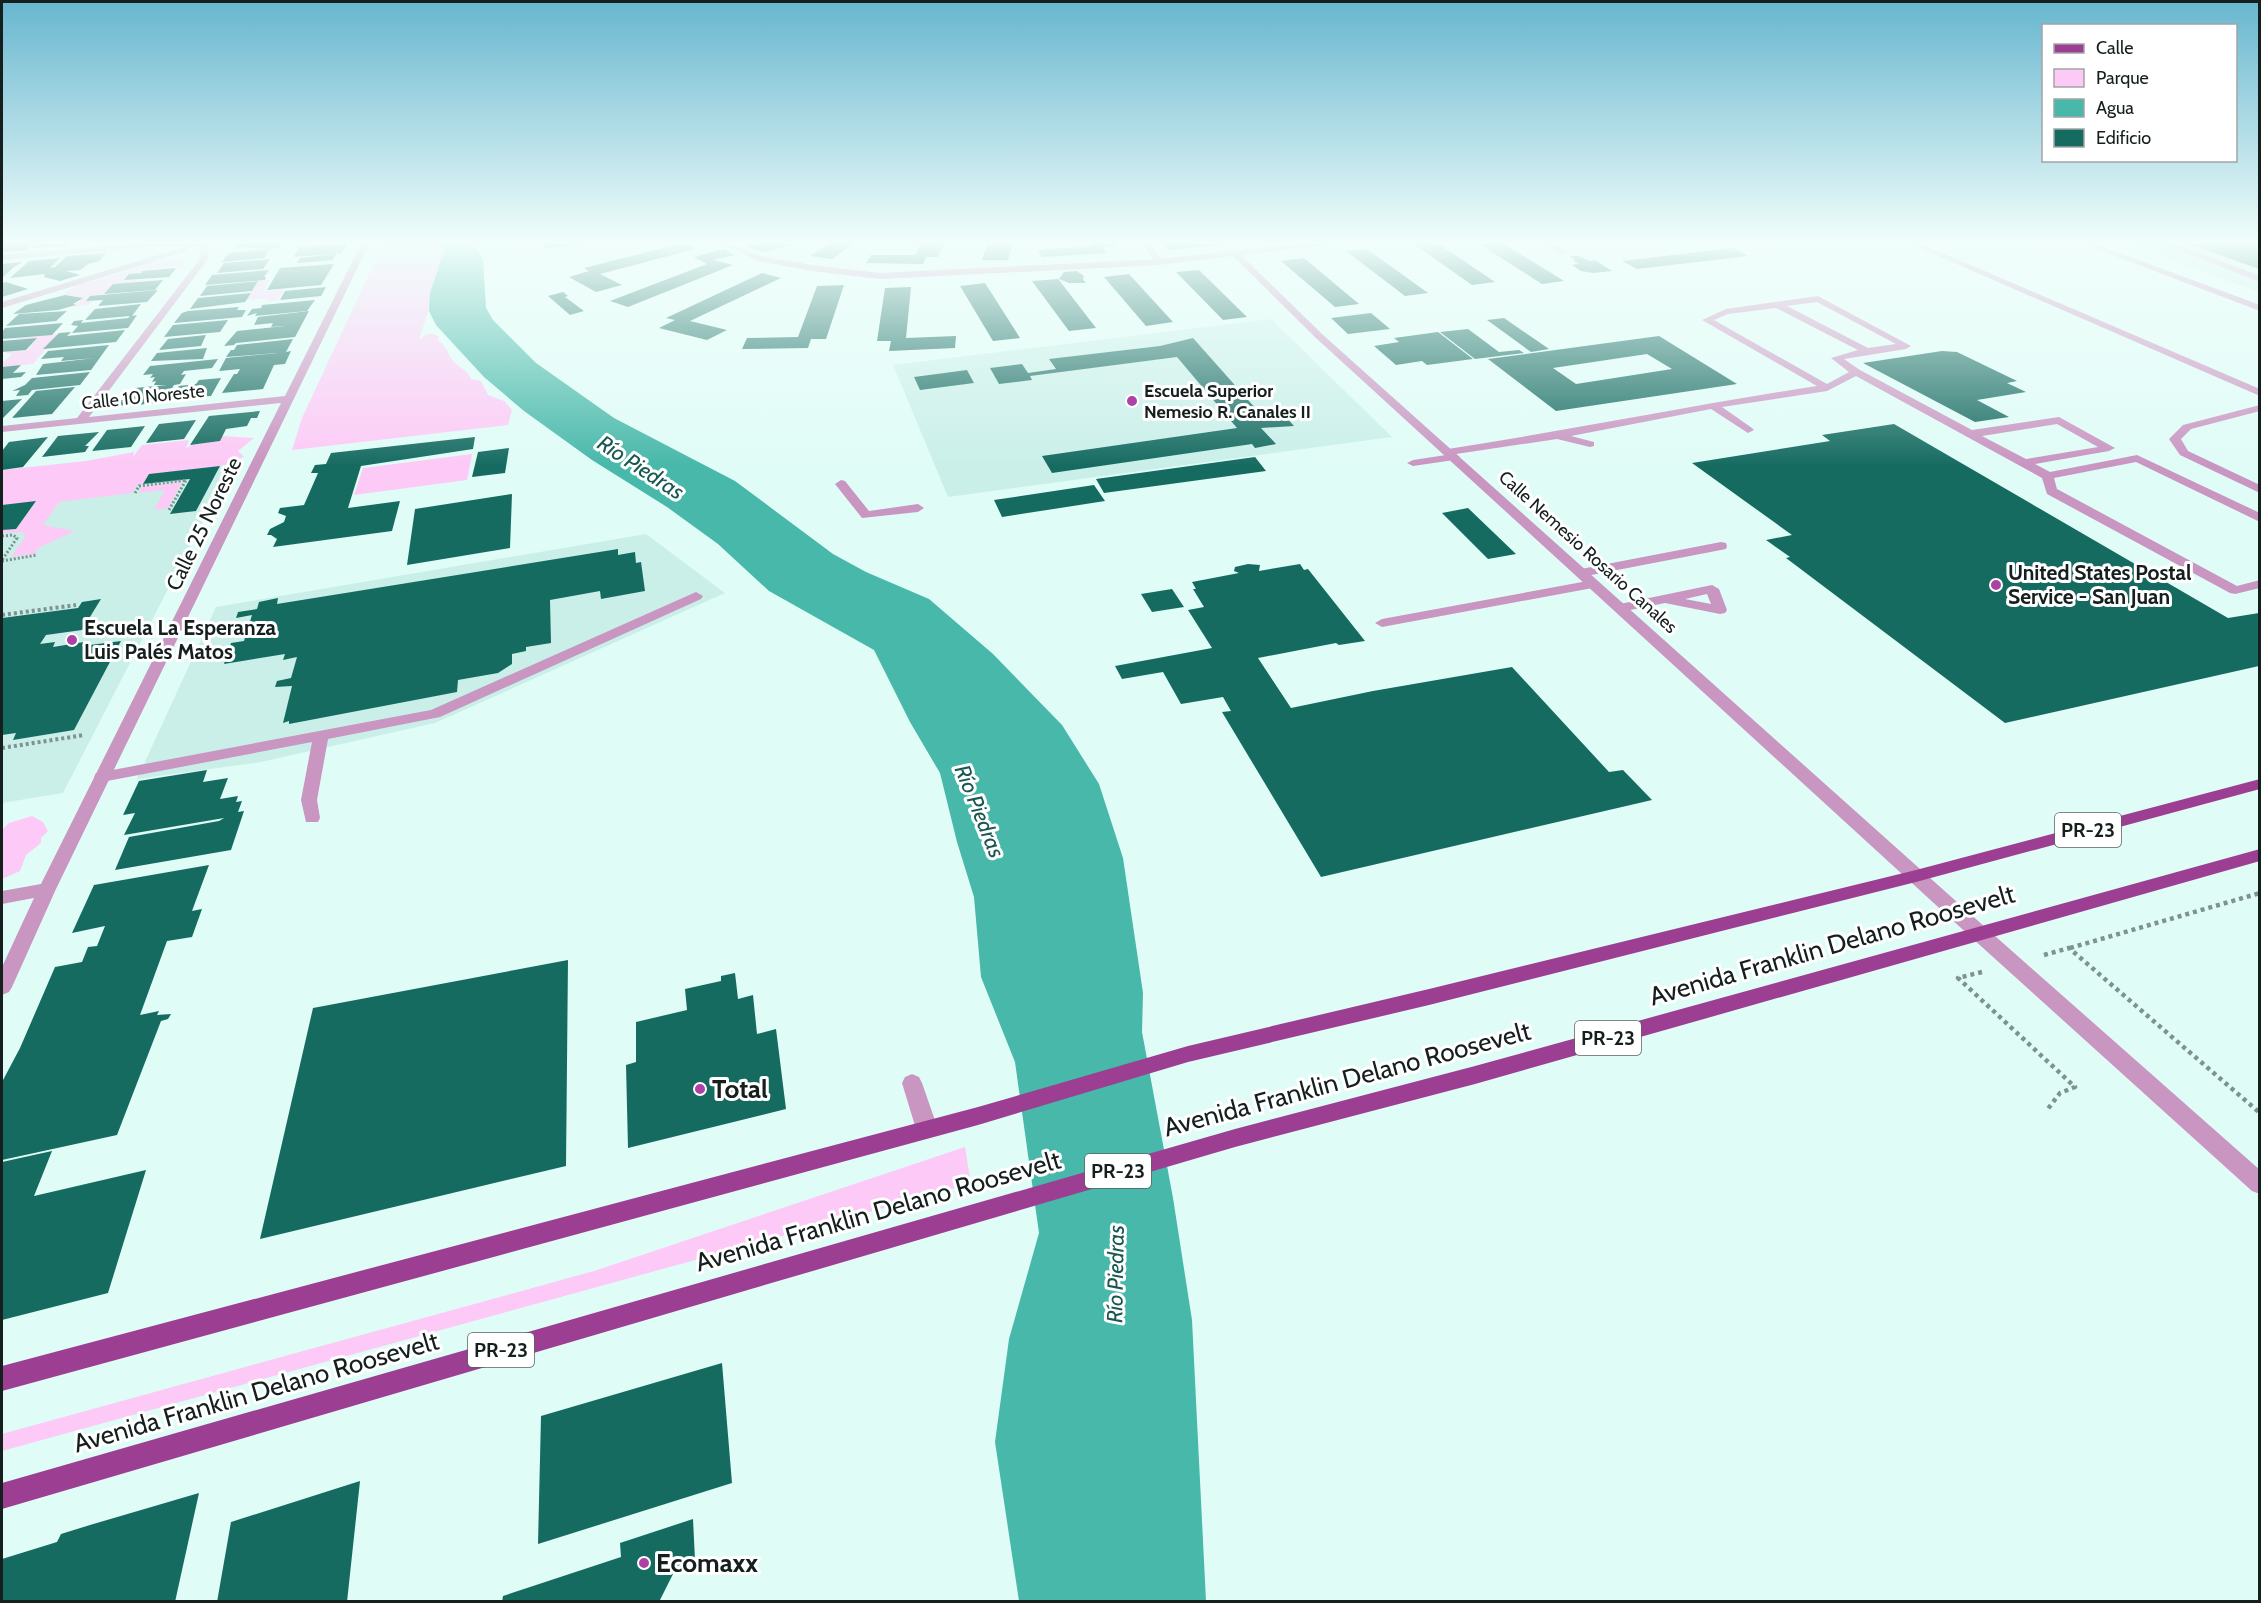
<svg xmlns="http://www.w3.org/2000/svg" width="2261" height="1603" font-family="Cabin,sans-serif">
<rect width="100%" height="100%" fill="#e0fcf7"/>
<path fill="#caefe9" d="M2119 242H2259V292Z
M1271 319 1392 437 948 497 893 365Z
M234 461 63 793 2 803V487Z
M646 534 725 593 435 723 261 762 137 779 216 607Z"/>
<path fill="#fdc9f6" d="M384 242H450L419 340C425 337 429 329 439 337L438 341C448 346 447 354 453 361 460 369 467 369 471 379L481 381 488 395 504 401 512 410 508 425 292 450 302 418Z
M178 258 186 259 183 266 129 274 125 280 137 279 138 282 113 284 104 294 90 297 87 301H93L88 305 73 307 75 305 73 304 80 302 78 300 82 298 63 294 79 284 103 279 151 262Z
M270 280 264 291 284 290 278 300 267 302 268 298 246 300 258 281Z
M59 334 33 364 2 367V362L5 361 12 354 2 352 28 350 36 339H2Z
M222 436 254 438 238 451 244 457 220 466 149 474 143 484 137 485 132 493 59 502 43 525 75 531 40 547 35 551 38 553 11 557 26 535 21 532 2 533V530L16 529 36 502 2 505V470L86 461 134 452 133 457 142 445 189 440 186 448 192 445 219 441Z
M472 454 467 480 354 495 363 468Z
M182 482 168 508 154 510 165 490 138 493 142 487Z
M32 816 43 822 48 831 41 838V843L26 855 20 871 2 879V830L9 823Z
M965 1147 971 1184 2 1451V1434L594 1271Z"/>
<path fill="#47b8a9" d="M447 242H473L472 244 483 259 486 308 493 320 536 363 614 418 735 481 833 554 866 572 929 599 993 654 1062 725 1099 784 1123 858 1143 993 1142 1032 1173 1198 1192 1320 1206 1601H1019L995 1442 1009 1339 1039 1233 1015 1062 981 977 974 897 957 842 940 773 910 722 874 650 769 591 718 544 667 507 592 460 524 411 484 377 436 325 429 311 430 293Z"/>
<path fill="#166b61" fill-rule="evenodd" d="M5 242H35L26 250 2 252V245Z
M38 242 64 243H69L66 246 32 248Z
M243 242H282L277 245H283L276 249 234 247Z
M543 242H587V243L546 249Z
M761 242H793L797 244 763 252 746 246Z
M831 242H856L832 259 810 256Z
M921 242H945L938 257H926L923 264 866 263 871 255H915Z
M988 242H1013L1008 260H982Z
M1090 242H1114L1116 246 1103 247 1107 253 1042 257 1038 250 1092 246Z
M1161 242H1228V244L1169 250Z
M1411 242H1436L1495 282 1472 285Z
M1476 242H1501L1564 281 1542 284Z
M2200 242H2259V269L2189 244Z
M347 243 342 253 294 257 299 247Z
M683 243 695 249 600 274 622 285 596 292 569 277 589 271 584 268Z
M1733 248 1748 256 1637 269 1622 261Z
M270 249 264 258 222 262 229 253Z
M724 249 735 255 713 260 733 265 628 307 610 301 707 264 694 257Z
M1367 249 1428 293 1405 296 1346 251Z
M106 253 99 261 88 264 80 270 66 271 80 275 60 281 44 277 45 274 10 278 29 261 60 258 50 268 55 267 67 256Z
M336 254 333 260 297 263 300 258Z
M1569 256H1578L1590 261 1595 260 1612 271 1593 273 1581 271 1572 265 1580 263 1574 262 1575 260Z
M1304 258 1359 304 1335 307 1281 261Z
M270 259 263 269 217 273 224 263Z
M23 262 14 267 2 278V264Z
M334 264 321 285 267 290 280 268Z
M176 268 169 277 124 280 129 274 141 273 143 271Z
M269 270 264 277H266L265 280 205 285 212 275Z
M1199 270 1247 317 1223 320 1176 272Z
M1077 271 1084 276 1083 279 1086 283H1069L1059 279 1064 272Z
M762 273 781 278 690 321 727 330 707 340 659 328 675 320 666 318Z
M1129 274 1173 322 1146 326 1104 277Z
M1058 279 1059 280 1096 328 1069 331 1032 281Z
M163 280 155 290 104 294 113 284Z
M258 281 252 291 200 296 207 286Z
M6 282 28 289 2 297V283Z
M985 283 1020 338 993 341 960 286Z
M844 285 826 339H811L808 348 742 349 747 338 798 337 817 286Z
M326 287 321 296 280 300 285 291Z
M911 287 906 338 956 336 955 348 889 351 891 341H877L885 288Z
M158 290 147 302 98 306 103 300 86 301 90 296Z
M563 292 568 296 565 297 584 311 570 315 548 296Z
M251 293 245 302 190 309 198 298Z
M65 295 83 298 73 304 76 305 58 310 13 314 26 305Z
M315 300 307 311 255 316 257 313 247 316 252 309 261 308 262 305Z
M141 304 132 316 137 315 128 328 72 333 78 326 71 325 74 321 83 320 81 323 128 318 130 316 85 320 95 309Z
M239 307 237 310H246L242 317 174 323 182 313 188 311Z
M67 311 56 321 6 326 19 314Z
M309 311 295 337 236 343 234 345 224 346 237 331 285 326 271 327 273 323 254 325 258 317Z
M1371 313 1390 329 1348 334 1331 318Z
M1504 318 1549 349 1531 352 1487 320Z
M228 320 220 332 164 337 173 325Z
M63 323 52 335 2 339V332L5 328Z
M1468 329 1499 352 1519 350 1524 353 1475 359 1440 332Z
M125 330 116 342 43 349 59 333 71 332 67 336Z
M1438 332 1473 359 1427 365 1422 361 1396 365 1374 346 1399 342 1394 338Z
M206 335 201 346 159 350 168 339Z
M1659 336 1737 384 1556 411 1488 359ZM1647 354 1672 369 1576 384 1553 368Z
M37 338 26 350 2 352V341Z
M1193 338 1265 419 1285 416 1294 426 1261 428 1276 444 1255 448 1252 444 1052 473 1042 456 1237 428 1177 357 1030 376 1032 380 999 384 990 368 1022 364 1028 373 1056 369 1049 359 1160 346Z
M293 339 286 352 291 351 285 364 274 365 263 389 222 393 234 374H237L240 369 219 371 226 358 278 353 226 357 231 350H234L237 345Z
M109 345 91 370 36 375 43 364 95 358 61 361 64 357 41 359 48 351Z
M207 348 203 359 151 361 157 353Z
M1942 351 1957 352 2017 381 2007 383 2026 392 1977 400 2009 417 1975 422 1863 363Z
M218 359 212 368 184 371 181 375 186 374 180 384 174 385 163 402 128 406 118 405 121 400 128 399 135 388 167 385H154L156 381 152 382 155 377 150 378 153 374 143 375 150 366Z
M21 365 13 373 26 372 21 377 2 379V367Z
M967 370 974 383 920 390 914 377Z
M90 372 80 385 32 390 28 395 16 396 20 390 12 391 25 385 32 378Z
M221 378 211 396 172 398 179 386 196 384 199 380Z
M75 387 52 414 12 418 36 391Z
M22 399 2 419V401Z
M260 411 257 418H251L247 426 226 429 220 441 190 445 209 416Z
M196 420 184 439 146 443 159 424Z
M1894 424 2228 618 2259 613V666L2005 723 1786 558 1790 557 1766 540 1792 535 1692 463 1830 441 1822 435Z
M145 426 131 447 92 451 107 430Z
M99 432 85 446H89L85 452 42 457 58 436Z
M48 437 23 467 2 470V451L9 442Z
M475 437 473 449 361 466 348 508 400 501 392 531 273 547 277 539 271 535H267L270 529 284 522 286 516 278 513 280 508 304 505 318 473H311L315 465 326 464 331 453Z
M509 448 505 473 472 477 478 452Z
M1255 457 1266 471 1104 493 1096 479Z
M220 466 196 511 170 514 190 479 143 484 149 474Z
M1094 485 1105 501 1002 517 994 500Z
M512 494 510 548 407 565 415 509Z
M36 501 16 529 2 530V505Z
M1468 508 1516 554 1488 559 1442 513Z
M618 549V555L635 552 636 563 641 562 645 591 601 599 600 591 550 600 551 643 526 647V651L512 654V664L498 673 458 680 457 692 289 724V721L283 723 292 686 275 687 277 681 291 678 297 657 283 660 285 654 224 664 231 643 244 641 252 615 236 618 238 612 257 609 259 602 278 598 277 604Z
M1248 564 1260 565 1259 571 1300 564 1304 570 1308 569 1365 641 1339 645 1336 643 1258 658 1291 708 1373 691 1512 667 1609 772 1623 770 1652 800 1321 877 1222 712 1231 711 1223 697 1181 704 1163 672 1122 679 1115 666 1212 648 1188 610 1204 607 1193 589H1196L1192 582 1239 573 1234 571 1235 567Z
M1172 589 1184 607 1152 612 1141 594Z
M101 599 82 630 46 635 40 644 55 642 53 647 84 642 82 646 121 641 74 730 13 740 16 733 2 735V618L78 608 82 602Z
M207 770 203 782 228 778 220 799 238 796 236 802 242 801 238 812 244 811 231 850 115 870 129 837 219 821 224 818 124 835 135 813 123 815 139 781Z
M209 865 192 911 202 909 192 937 167 941 140 1015 159 1011 157 1015 171 1014 168 1019 161 1021 117 1135 2 1160V1082L20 1048 55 967 82 962 88 947 97 946 105 926 72 933 94 885Z
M568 960 566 1166 260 1239 313 1008Z
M735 973 738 999 753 995 757 1034 776 1029 786 1109 628 1148 626 1065 636 1062V1022L687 1010 685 989 721 981V976Z
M52 1151 34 1196 146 1170 108 1293 2 1320V1162Z
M722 1363 732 1483 538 1544 541 1416Z
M360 1481 347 1602H217L231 1522Z
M199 1493 175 1602H2V1559L57 1542 61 1534 90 1525Z
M693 1519 695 1560 677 1566 659 1602H502L503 1596 621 1557 620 1543Z"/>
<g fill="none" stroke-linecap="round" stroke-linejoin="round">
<path stroke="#7e928f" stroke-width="3" stroke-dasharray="2 2" stroke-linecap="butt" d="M135 493 139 486 186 480 169 510
M2 536 13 535 17 538 2 560
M2 561 37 555"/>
<path stroke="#7e928f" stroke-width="4" stroke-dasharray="3 3" stroke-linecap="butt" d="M2 615 76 605
M2 748 84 735"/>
<path stroke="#7e928f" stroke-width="4.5" stroke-dasharray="4 4" stroke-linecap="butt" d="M2070 948 2260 893
M2044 955 2069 948 2260 1113
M1982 972 1958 978 2075 1087 2060 1093 2047 1110"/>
<path fill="#c995c1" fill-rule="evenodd" d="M1142 242H1150L1163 262 1162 264H1156Z
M1544 242H1554L1569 253 1562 255Z
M1906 242H1917L2260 389V396Z
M2159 242H2171L2260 276V282Z
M1818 296 1911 346 1906 349 1844 359 1860 370 1972 430 2059 417 2115 448 2109 451 2035 464 2050 472 2137 455 2260 513V522L2136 462 2054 478 2057 489 2237 586 2260 580V588L2235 594 2230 593 2047 494 2042 478 1856 376 1827 391 1722 407 1752 428 1754 430 1748 433 1711 409 1571 436 1594 442V446L1590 447 1557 439 1456 454 1460 457 1454 460 1413 466 1407 463 1413 460 1446 455 1442 452 1448 449C1571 430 1693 405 1817 386L1702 320 1726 309ZM1817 302 1896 344 1868 348 1787 306ZM1776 308 1858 350 1831 358 1849 372 1827 384 1714 320 1728 314ZM2057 424 2098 447 2026 459 1982 436Z
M2260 405V411L2191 429 2181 439 2188 451 2260 485V493L2180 455 2169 439 2183 425Z
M841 480 845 481 869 511 918 504 924 508 918 512 862 518 835 484Z
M1721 542 1726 543 1727 546 1726 549 1581 577 1574 573 1581 569Z
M1593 580 1600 584 1598 587 1382 627 1375 623 1382 619Z
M1712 585 1719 589 1727 610 1725 613 1720 614 1665 603 1620 612 1613 608 1615 605ZM1707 594 1711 604 1685 599Z
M696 592 703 596 701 599 440 717 328 739 317 800 320 818 318 822H306L301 800 312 742 102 782 96 781 94 777 96 773 102 772 431 710Z
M1979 926 1986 928 2260 1170V1194L2252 1191 1972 938 1970 933 1972 928Z
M912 1074 919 1077 922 1083 938 1129 935 1136 927 1138 919 1136 916 1129 902 1083 905 1077Z"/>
<path fill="#c995c1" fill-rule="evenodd" d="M206 242 209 247 208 259 89 417 285 396 362 242H370L56 889 12 987 9 992 2 995V967L34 898 2 904V891L41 884 281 403 2 432V426L77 418 200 259 201 247H186L189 249 188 251 2 308V302L184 247H144L2 260V255L144 243Z
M717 242H728L760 256 812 265 880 273 1159 259 1315 242H1342L1338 244 1241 255 1322 334 1986 928 1988 933 1986 938 1979 940 1972 938 1316 338 1233 256 1159 265 880 279 812 271 758 261Z
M2078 242H2090L2260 305V311Z"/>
<path fill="#9c3f93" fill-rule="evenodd" d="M2260 779V789L1916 882 1429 1005 1188 1062 978 1125 2 1391V1366L978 1107 1188 1046 1429 989 1916 870Z
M2260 849V861L1475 1084 1235 1147 2 1509V1483L1235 1129 1475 1066Z"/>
</g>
<linearGradient id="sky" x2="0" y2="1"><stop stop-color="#67b6cf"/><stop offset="0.52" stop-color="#f1fefb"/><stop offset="1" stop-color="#f1fefb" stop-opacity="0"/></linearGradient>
<rect width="2261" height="466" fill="url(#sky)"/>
<g fill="#ac42a3" stroke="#fff" stroke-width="2">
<circle cx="1132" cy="401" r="6"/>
<circle cx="1996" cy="585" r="6"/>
<circle cx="72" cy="640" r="6"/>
<circle cx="700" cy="1089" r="6"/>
<circle cx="644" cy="1563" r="6"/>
</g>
<g text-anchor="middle" stroke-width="6" stroke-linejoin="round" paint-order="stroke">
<g font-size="18" font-weight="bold" fill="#151f1e" stroke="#fff" text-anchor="start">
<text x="1144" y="397">Escuela Superior<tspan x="1144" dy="21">Nemesio R. Canales II</tspan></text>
</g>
<g font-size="18" fill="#151f1e" stroke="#fff">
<text transform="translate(143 397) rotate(-6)" y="6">Calle 10 Noreste</text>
<text transform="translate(1588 552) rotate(42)" y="6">Calle Nemesio Rosario Canales</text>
</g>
<g fill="#fff" stroke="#5b6262" stroke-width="1.5">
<rect x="2055" y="813" width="66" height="34" rx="4.5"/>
<rect x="1575" y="1021" width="66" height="34" rx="4.5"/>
<rect x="1085" y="1154" width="66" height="34" rx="4.5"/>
<rect x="468" y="1333" width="66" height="34" rx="4.5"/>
</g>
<g font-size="20" font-weight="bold" fill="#151f1e">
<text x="2088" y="837">PR-23</text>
<text x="1608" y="1045">PR-23</text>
<text x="1118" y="1178">PR-23</text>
<text x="501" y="1357">PR-23</text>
</g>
<g font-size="21" fill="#151f1e" stroke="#fff">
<text transform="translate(204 524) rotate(-64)" y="7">Calle 25 Noreste</text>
</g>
<g font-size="21" font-weight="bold" fill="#151f1e" stroke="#fff" text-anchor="start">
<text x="2008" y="580">United States Postal<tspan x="2008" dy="24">Service - San Juan</tspan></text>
<text x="84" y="635">Escuela La Esperanza<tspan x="84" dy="24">Luis Palés Matos</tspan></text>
</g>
<g font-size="22" font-style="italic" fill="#195850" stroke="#fff">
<text transform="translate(641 467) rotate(33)" y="8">Río Piedras</text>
<text transform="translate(980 811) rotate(68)" y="8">Río Piedras</text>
<text transform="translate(1115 1274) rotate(-89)" y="8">Río Piedras</text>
</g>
<g font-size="26" fill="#151f1e" stroke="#fff">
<text transform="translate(1832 945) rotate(-16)" y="9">Avenida Franklin Delano Roosevelt</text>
<text transform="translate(1347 1079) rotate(-15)" y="9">Avenida Franklin Delano Roosevelt</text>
<text transform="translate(878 1211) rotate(-16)" y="9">Avenida Franklin Delano Roosevelt</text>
<text transform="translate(256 1392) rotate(-16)" y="9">Avenida Franklin Delano Roosevelt</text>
</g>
<g font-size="26" font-weight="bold" fill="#151f1e" stroke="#fff" text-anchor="start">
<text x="712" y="1098">Total</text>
<text x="656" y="1572">Ecomaxx</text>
</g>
</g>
<rect width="2261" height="1603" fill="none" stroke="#151f1e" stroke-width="6"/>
<rect x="2042" y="24" width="195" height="138" fill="#ffffff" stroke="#a1a5a5" stroke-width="1.5"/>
<rect x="2054" y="44" width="30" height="9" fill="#9c3f93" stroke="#a1a5a5" stroke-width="1.5"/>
<text x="2096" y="54" font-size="18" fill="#151f1e">Calle</text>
<rect x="2054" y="69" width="30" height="18" fill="#fdc9f6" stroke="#a1a5a5" stroke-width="1.5"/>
<text x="2096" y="84" font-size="18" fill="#151f1e">Parque</text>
<rect x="2054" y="99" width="30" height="18" fill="#47b8a9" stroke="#a1a5a5" stroke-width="1.5"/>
<text x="2096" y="114" font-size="18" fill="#151f1e">Agua</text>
<rect x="2054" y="129" width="30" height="18" fill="#166b61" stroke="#a1a5a5" stroke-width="1.5"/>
<text x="2096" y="144" font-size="18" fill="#151f1e">Edificio</text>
</svg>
